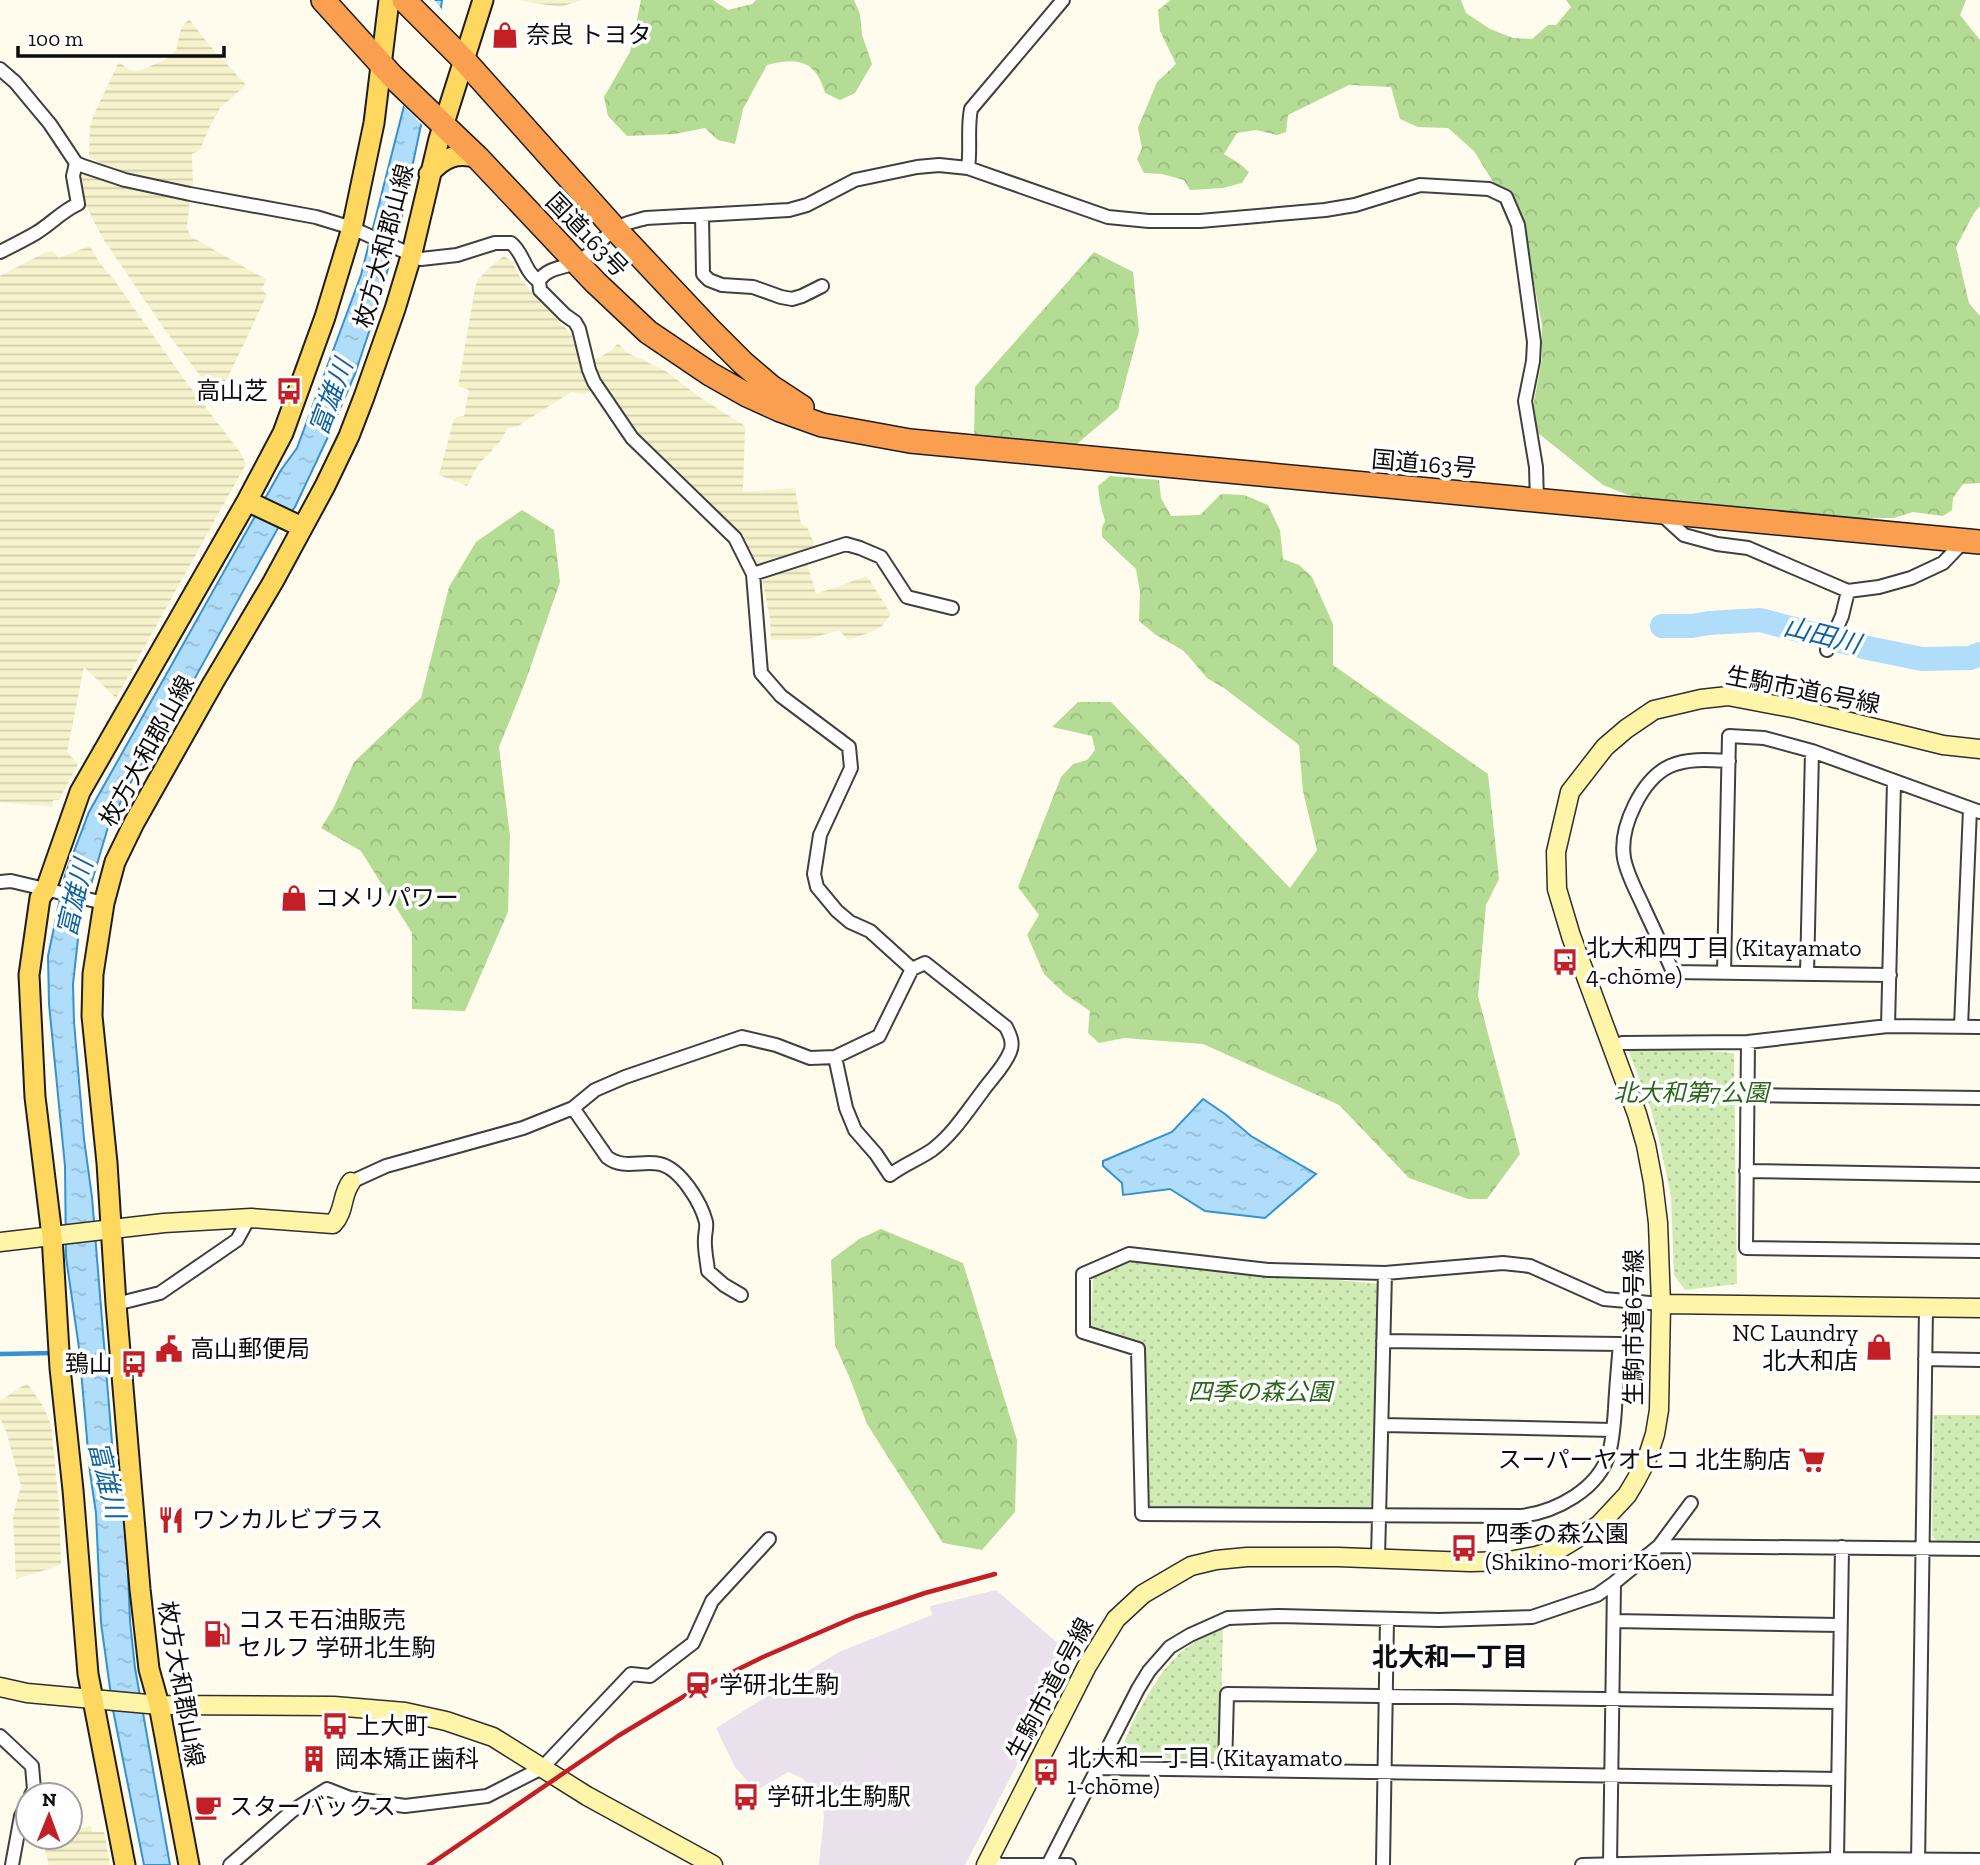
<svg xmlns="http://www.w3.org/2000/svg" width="1980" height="1865" font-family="'Zilla Slab','Noto Sans JP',serif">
<defs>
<pattern id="farmland-rules" width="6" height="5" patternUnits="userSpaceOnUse" patternTransform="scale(1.75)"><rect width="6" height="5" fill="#f6f2cc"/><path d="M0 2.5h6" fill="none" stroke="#d2ceae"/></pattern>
<pattern id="forest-crowns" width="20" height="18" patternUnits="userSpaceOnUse" patternTransform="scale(1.75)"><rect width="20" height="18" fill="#b4dc94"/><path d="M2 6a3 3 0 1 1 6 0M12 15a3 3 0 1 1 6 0" fill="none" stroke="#9abc7e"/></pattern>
<pattern id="park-dots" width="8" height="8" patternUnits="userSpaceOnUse" patternTransform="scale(1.75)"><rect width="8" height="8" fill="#d1ebb5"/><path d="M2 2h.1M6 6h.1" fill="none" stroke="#b2c89a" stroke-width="1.8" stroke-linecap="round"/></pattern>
<pattern id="water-ripples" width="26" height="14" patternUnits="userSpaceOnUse" patternTransform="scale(1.75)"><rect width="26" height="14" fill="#b0ddf9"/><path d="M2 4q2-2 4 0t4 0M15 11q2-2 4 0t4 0" fill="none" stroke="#96bcd4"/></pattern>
</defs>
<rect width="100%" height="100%" fill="#fffbed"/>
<path fill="#ebe1ec" d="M996 1590 1061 1646 1057 1688 965 1865H819L824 1817 822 1796 802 1778 788 1772 756 1791 735 1767 716 1728 839 1652 932 1615 930 1606Z"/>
<path fill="url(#farmland-rules)" d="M517 0H582L560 7Z
M189 19 210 46 246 85 220 108 209 128 200 150 192 154 193 188 135 177 113 169 89 157 90 126 94 114 119 62 129 70 138 71 163 61 176 51 180 32 183 25Z
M84 174 139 189 179 196 190 200 187 227 190 236 267 280 261 289 267 295 228 377 215 395 165 330 102 237 82 198 80 181Z
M90 246 99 262 115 281 184 379 240 452 246 464 116 698 84 667 67 752 78 764 59 800H53L52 807 0 802V276L44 253 53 251 59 258Z
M504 256 512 262 521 279 533 294 571 334 576 344 583 376 590 390 585 394 571 392 518 426 508 428 499 443 478 465 467 486 439 475 454 418 464 416 469 390 458 386 475 289 477 281 488 269Z
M618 343 626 352 666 371 698 396 745 426 743 492 795 488 801 524 807 527 815 546 760 564 754 560 750 551 735 530 634 432 594 375V360L612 350Z
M807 563 816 594 867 576 891 614 882 626 874 631 848 640 839 630 809 639 771 640 770 618 762 579 767 572Z
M27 1383 43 1406 51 1425 59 1506 61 1565 16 1579 13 1516 21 1486 6 1431 0 1418V1401Z
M70 1816 76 1827 83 1828 91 1826 92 1832H104L110 1865H49L45 1850V1837H70Z"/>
<path fill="url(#forest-crowns)" d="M641 0H713L728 10 752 4 756 0H854L860 14 862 35 872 64 855 93 840 100 825 93C816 60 797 57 767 65L743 109 735 144 718 140 705 128 675 134 627 136 608 116 604 97 630 52Z
M1171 0H1461L1466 13 1490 29 1513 38 1532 39 1548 25H1556L1571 7 1566 0H1966L1960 15 1980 40V206L1974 213 1956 247 1969 303 1980 316V483L1963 484 1953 498 1952 510 1943 516 1913 512 1894 518H1855L1750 513 1646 502 1603 485 1538 433 1533 407 1542 359V325L1520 210 1513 194 1493 182 1474 151 1448 128 1418 127 1400 119 1391 87 1349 85 1288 115 1286 132 1277 135 1256 130 1237 133 1224 154 1240 164 1249 172 1242 183 1223 188 1190 190 1184 180 1162 174 1144 173 1137 159 1142 148 1138 128 1157 82 1176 64 1160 31 1158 10Z
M1094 252 1133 272 1139 331 1118 409 1065 454 974 439 975 387Z
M1110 476 1159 480 1161 498 1171 516 1200 515 1221 494 1244 495 1268 505 1280 530 1283 559 1299 565 1312 577 1333 624V665L1488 774 1499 879 1486 905 1478 996 1520 1154 1487 1199H1468L1409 1178 1339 1105 1203 1044 1124 1038 1099 1043 1088 1033 1090 1011 1065 994 1044 974 1027 935 1039 915 1018 887 1061 777 1073 764 1087 760 1095 750 1092 736 1052 727 1078 702H1111L1290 888 1317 850 1303 791 1299 745 1224 688 1207 678 1184 651 1156 635 1139 621 1140 592 1136 569 1102 537V527L1105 521 1100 502 1098 486Z
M522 510 554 530 560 582 526 680 499 747 510 836 508 912 465 1011 412 1009V933L361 851 321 828 334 807 354 762 421 698 449 587 476 542Z
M881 1229 963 1263 1017 1440 1015 1512 982 1550 943 1543 867 1424 851 1381 835 1345 831 1260 859 1239Z"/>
<path fill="url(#park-dots)" d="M1644 1046 1734 1053 1737 1284 1685 1290 1674 1275 1671 1196 1659 1139 1651 1109 1628 1049Z
M1133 1261 1380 1284 1375 1503 1366 1509 1148 1507 1142 1342 1096 1332 1091 1326 1093 1278Z
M1934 1415H1980V1543H1939L1932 1536Z
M1223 1628 1220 1748 1213 1760 1123 1757 1122 1748 1133 1721 1149 1693 1164 1670 1181 1652 1196 1641Z"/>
<path fill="url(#water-ripples)" stroke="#3493d3" stroke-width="2" d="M418 0H442L432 73 398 234 375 314 355 374 327 439 295 507 278 528 180 705 133 778 108 827 84 908 78 939 73 984 74 1022 84 1139 92 1197 114 1467 113 1486 125 1499 130 1621 135 1668 170 1865H144L113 1710 101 1623 96 1513 90 1473 79 1348 66 1257 65 1166 49 1004 48 956 65 875 89 812 281 470 297 448 361 275 406 98Z
M1203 1099 1225 1114 1251 1136 1316 1174 1265 1218 1205 1211 1170 1189 1123 1195 1122 1183 1103 1166V1161L1172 1132Z"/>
<path fill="#fffbed" d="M414 0H434L444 12 435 74 424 127 401 103Z"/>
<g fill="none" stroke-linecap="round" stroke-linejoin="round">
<path stroke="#3493d3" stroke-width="4.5" d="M64 1353H83
M0 1354 55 1353"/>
<path stroke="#b0ddf9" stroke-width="24" d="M1662 626H1692L1709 623 1760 620 1863 647 1922 659 1970 658 1980 654"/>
<defs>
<path id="street" d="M0 69 15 82 50 124 76 163 83 166 125 180 190 194 316 217 352 228 421 259 457 255 495 243H511C524 253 524 272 539 281 547 267 565 268 578 262 593 254 601 238 615 229 624 223 636 221 646 218L789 210 807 205 855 180 917 167 939 165 968 168 1108 217 1149 221H1200L1325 210 1355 205 1420 185 1489 189 1506 197 1518 225 1534 342 1533 361 1525 401 1536 467 1537 501
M968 168C971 148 967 129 971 109L1063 0
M702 215 703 274 709 280 722 285 753 287 781 297 792 299 802 296 822 286
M0 252C12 246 24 240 36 233 51 224 62 211 78 204L73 176 76 163
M1661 514 1684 535 1717 544 1748 548 1848 591 1879 587 1911 578 1943 563 1964 541
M753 574 846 544 860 548 881 557 907 597 952 608
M1827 650 1842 616 1848 591
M1729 761C1710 760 1688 758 1670 766 1642 779 1619 827 1624 858 1627 875 1637 892 1644 908 1654 929 1664 951 1673 972L1890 975
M0 882 11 881 104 903
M1724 973 1729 736 1764 738 1812 751 1980 812
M1807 974 1812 751
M1888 1026 1894 781
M1961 1027 1970 809
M1748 1042 1746 1248 1980 1251
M1612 1047 1622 1043 1748 1042 1888 1026 1980 1027
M835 1057 846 1108 855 1130 876 1154 890 1175C903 1165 919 1159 932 1150 953 1134 966 1113 982 1092 991 1079 1004 1067 1010 1052 1014 1043 1010 1035 1006 1027L925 963 912 969
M1748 1095 1980 1098
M573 1108 607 1157C623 1170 642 1160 660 1164 681 1169 701 1203 706 1222 707 1228 705 1233 705 1238 704 1249 707 1260 708 1271L724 1285 741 1295
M1746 1171 1980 1175
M351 1182 386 1166 523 1128 573 1108 595 1090 625 1077 742 1037 776 1045 810 1058 835 1057 879 1036 912 969 870 931 850 922 837 911 817 887 814 874 820 835 851 768 849 747 781 696 761 673 753 574 735 538 632 438 594 382 589 370 579 329 575 322 565 315 540 290 539 281
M116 1304 160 1293 237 1240 249 1218
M1383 1341 1620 1344C1618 1366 1616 1388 1615 1409 1614 1423 1613 1439 1609 1453 1599 1489 1556 1512 1521 1516L1142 1514 1138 1349 1083 1332V1274L1129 1254 1268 1270 1385 1273 1503 1263 1530 1266 1604 1299 1661 1304
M1925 1359 1980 1360
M1383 1425 1613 1430
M1659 1546 1691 1503
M1378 1558 1385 1273
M1614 1621 1840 1625
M0 1736 32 1766 34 1789 31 1795
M1098 1768 1838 1779
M1225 1770 1227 1694 1839 1702
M989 1858 1000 1865H1069
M1837 1859 1842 1547
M1610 1864 1614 1583
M12 1865 21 1816 28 1802
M230 1865 292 1811 327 1789 350 1798 405 1806 487 1796 542 1768 631 1674 650 1676 693 1643 712 1601 769 1539
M1048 1865 1138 1689 1149 1671 1170 1647 1190 1635 1228 1618 1279 1616 1439 1620 1532 1617 1597 1595 1614 1583 1659 1546 1980 1549
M1383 1865 1387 1619
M1582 1865 1837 1859 1980 1860
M1918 1865 1926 1307"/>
<path id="secondary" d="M0 1242 164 1223 251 1218 333 1224C345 1212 341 1195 351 1182
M1661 1304 1980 1308
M0 1687 27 1693 159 1705 334 1706 405 1712 446 1721 493 1737 587 1796 713 1865
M986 1865 1087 1666 1116 1619 1143 1594 1191 1566 1216 1560 1247 1557H1338L1470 1562 1509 1561 1536 1556 1561 1548 1599 1525 1627 1495 1636 1480 1647 1459 1655 1434 1659 1410 1661 1304 1658 1223 1653 1182 1646 1145 1637 1114 1571 936 1557 889 1556 852 1570 792 1605 747 1626 729 1654 710 1701 699 1728 696 1797 709 1943 745 1980 749"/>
<path id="primary" d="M429 174C444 157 457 152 478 158
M247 501 302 527
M125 1865 88 1674 73 1490 60 1368 52 1236 35 1097 29 975 40 898 46 889 80 792 247 501 283 433 325 317 352 228 374 123 389 0
M189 1865 159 1705 149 1669 140 1589 116 1304 107 1163 92 1016 93 974 104 903 115 862 134 823 213 683 273 582 325 486 349 436 364 397 395 309 412 253 439 139 483 0"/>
<path id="highway" d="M323 0 392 76 478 158 595 282 648 332 710 374 747 395 780 410 822 425 910 441 1980 542
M404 0 463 59 615 229 710 330 743 363 770 386 802 407"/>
</defs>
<use href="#street" stroke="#404040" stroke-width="16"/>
<use href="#secondary" stroke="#2f2f2f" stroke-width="21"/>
<use href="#primary" stroke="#1e1e1e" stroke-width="23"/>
<use href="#highway" stroke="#1e1e1e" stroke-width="26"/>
<use href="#street" stroke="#fff" stroke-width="12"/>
<use href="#secondary" stroke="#fff5a8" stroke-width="18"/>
<use href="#primary" stroke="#fed75e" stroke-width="19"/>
<use href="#highway" stroke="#fa9e50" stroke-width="23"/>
<path stroke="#c31f27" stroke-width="4.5" d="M429 1865 618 1736 686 1695 763 1657 855 1617 925 1593 995 1574"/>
</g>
<defs>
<symbol id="shop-bare" viewBox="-9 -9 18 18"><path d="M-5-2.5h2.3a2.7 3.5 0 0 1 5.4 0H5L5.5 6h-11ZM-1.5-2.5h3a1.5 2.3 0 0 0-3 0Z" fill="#c31f27" stroke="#fff" stroke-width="2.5" paint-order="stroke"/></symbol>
<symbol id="bus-bare" viewBox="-9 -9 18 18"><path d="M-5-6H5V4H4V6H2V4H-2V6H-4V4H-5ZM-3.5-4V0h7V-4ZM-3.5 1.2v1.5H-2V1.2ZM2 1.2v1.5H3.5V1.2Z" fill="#c31f27" stroke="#fff" stroke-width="2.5" paint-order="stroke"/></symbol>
<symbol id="civic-bare" viewBox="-9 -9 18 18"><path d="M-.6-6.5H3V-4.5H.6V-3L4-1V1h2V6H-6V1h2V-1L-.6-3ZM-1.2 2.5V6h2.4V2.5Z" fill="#c31f27" stroke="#fff" stroke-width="2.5" paint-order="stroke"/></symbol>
<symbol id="supermarket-bare" viewBox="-9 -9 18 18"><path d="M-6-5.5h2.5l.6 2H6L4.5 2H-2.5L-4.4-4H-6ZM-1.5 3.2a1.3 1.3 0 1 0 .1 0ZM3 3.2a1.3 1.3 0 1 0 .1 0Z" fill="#c31f27" stroke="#fff" stroke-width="2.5" paint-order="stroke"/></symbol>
<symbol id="restaurant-bare" viewBox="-9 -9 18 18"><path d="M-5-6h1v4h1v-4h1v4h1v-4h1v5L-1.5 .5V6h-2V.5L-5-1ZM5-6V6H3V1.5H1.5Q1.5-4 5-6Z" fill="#c31f27" stroke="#fff" stroke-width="2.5" paint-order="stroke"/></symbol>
<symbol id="fuel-bare" viewBox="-9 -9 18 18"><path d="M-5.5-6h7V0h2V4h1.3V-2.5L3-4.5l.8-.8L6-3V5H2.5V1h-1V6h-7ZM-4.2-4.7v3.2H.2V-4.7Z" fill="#c31f27" stroke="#fff" stroke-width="2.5" paint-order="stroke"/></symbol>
<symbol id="station-bare" viewBox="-9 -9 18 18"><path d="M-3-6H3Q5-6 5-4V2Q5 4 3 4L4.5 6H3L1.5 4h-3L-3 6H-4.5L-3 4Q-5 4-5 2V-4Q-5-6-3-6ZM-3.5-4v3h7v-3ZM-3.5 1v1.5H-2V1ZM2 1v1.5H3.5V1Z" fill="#c31f27" stroke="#fff" stroke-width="2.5" paint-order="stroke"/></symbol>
<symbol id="building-bare" viewBox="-9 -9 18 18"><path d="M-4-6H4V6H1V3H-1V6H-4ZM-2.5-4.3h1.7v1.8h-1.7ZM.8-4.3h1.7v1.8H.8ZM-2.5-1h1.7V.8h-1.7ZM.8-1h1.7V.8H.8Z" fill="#c31f27" stroke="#fff" stroke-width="2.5" paint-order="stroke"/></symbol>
<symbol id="cafe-bare" viewBox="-9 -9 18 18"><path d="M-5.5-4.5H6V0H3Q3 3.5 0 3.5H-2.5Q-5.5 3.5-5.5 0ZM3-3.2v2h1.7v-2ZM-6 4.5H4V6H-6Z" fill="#c31f27" stroke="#fff" stroke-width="2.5" paint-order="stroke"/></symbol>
</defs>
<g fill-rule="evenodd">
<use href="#shop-bare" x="486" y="16" width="38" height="38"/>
<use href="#bus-bare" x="270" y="372" width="38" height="38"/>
<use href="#shop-bare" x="275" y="879" width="38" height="38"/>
<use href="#bus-bare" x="1546" y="943" width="38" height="38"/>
<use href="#shop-bare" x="1860" y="1328" width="38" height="38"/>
<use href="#civic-bare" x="150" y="1330" width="38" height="38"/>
<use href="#bus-bare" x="115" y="1345" width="38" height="38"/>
<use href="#supermarket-bare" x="1793" y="1441" width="38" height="38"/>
<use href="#restaurant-bare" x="152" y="1501" width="38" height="38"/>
<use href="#bus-bare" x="1445" y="1529" width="38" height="38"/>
<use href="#fuel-bare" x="198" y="1615" width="38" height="38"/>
<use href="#station-bare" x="679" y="1666" width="38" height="38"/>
<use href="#bus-bare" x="316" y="1707" width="38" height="38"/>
<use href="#building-bare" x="295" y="1740" width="38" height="38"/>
<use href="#bus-bare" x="1027" y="1753" width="38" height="38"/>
<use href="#bus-bare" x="727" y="1778" width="38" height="38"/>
<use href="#cafe-bare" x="189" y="1788" width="38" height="38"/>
</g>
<g text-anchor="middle" stroke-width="7" stroke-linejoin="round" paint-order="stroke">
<g font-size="24" fill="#0d0d0d" stroke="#fff" text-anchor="start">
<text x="526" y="43">奈良 トヨタ</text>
<text x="268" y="399" text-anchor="end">高山芝</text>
<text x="315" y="906">コメリパワー</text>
<text x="1586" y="956">北大和四丁目 (Kitayamato<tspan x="1586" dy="28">4-chōme)</tspan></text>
<text x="1858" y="1341" text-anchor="end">NC Laundry<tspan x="1858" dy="28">北大和店</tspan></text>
<text x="190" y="1357">高山郵便局</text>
<text x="113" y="1372" text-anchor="end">鵄山</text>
<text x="1791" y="1468" text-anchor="end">スーパーヤオヒコ 北生駒店</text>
<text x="192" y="1528">ワンカルビプラス</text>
<text x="1485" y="1542">四季の森公園<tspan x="1485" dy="28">(Shikino-mori Kōen)</tspan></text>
<text x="238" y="1628">コスモ石油販売<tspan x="238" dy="28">セルフ 学研北生駒</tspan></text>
<text x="719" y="1693">学研北生駒</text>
<text x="356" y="1734">上大町</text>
<text x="1067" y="1766">北大和一丁目 (Kitayamato<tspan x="1067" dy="28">1-chōme)</tspan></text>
<text x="335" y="1767">岡本矯正歯科</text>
<text x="767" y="1805">学研北生駒駅</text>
<text x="229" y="1815">スターバックス</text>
</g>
<g font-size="24" fill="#0d0d0d" stroke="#fff">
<text transform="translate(587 235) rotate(46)" y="8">国道163号</text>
<text transform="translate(384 246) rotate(-75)" y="8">枚方大和郡山線</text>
<text transform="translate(1424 464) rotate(5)" y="8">国道163号</text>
<text transform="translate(1803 690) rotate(11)" y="8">生駒市道6号線</text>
<text transform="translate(147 751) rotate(-61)" y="8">枚方大和郡山線</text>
<text transform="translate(1634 1327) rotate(-90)" y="8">生駒市道6号線</text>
<text transform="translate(181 1684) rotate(80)" y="8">枚方大和郡山線</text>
<text transform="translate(1050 1689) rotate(-62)" y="8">生駒市道6号線</text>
</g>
<g font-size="24" font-style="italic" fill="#2b671b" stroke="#fff">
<text x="1691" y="1101">北大和第7公園</text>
<text x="1260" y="1400">四季の森公園</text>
</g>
<g font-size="26" font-style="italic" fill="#1164a4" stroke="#fff">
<text transform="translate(331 397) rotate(-70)" y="9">富雄川</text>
<text transform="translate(1822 635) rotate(14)" y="9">山田川</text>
<text transform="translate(75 898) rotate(-77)" y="9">富雄川</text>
<text transform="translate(107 1480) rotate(76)" y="9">富雄川</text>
</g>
<g font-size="26" font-weight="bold" fill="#0d0d0d" stroke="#fff">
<text x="1450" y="1666">北大和一丁目</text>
</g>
</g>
<g transform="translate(49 1816) rotate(1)"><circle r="33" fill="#ffffff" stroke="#9e9e9e" stroke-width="2"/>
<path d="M0-5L12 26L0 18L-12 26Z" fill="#c31f27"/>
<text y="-10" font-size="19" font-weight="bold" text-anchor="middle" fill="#0d0d0d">N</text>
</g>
<path d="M18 46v10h206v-10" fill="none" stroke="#0d0d0d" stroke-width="3.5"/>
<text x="28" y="46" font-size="21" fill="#0d0d0d" stroke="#ffffff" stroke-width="5" paint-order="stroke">100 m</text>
</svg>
